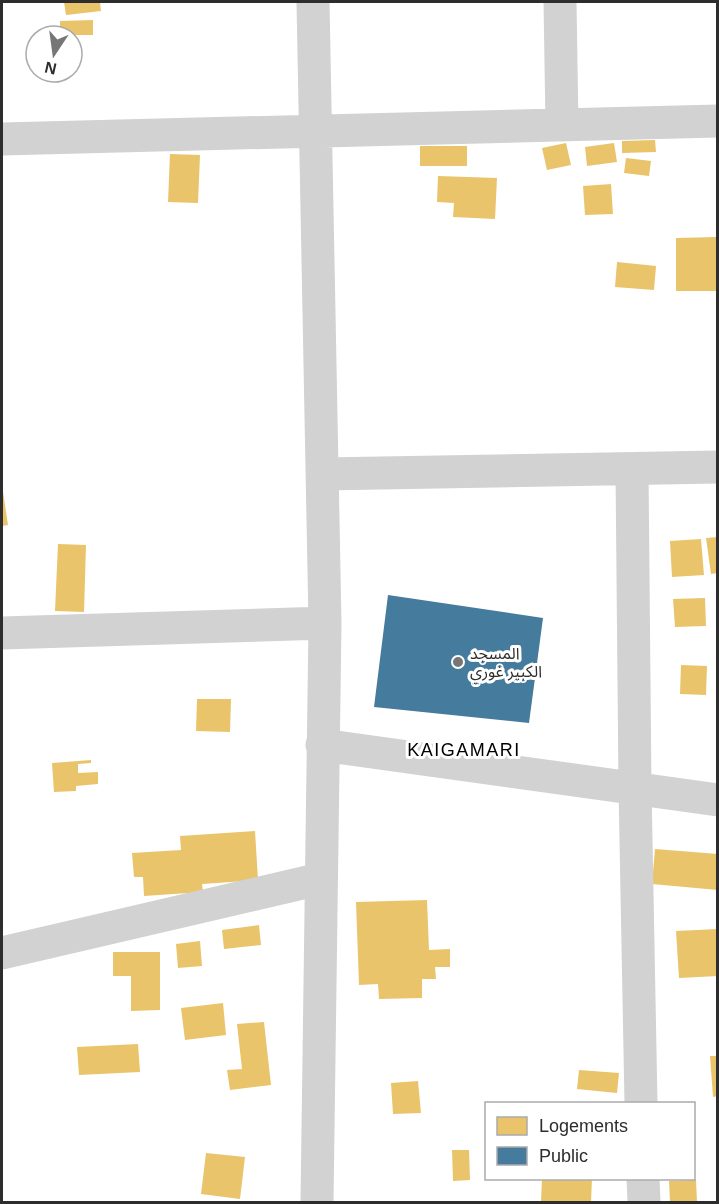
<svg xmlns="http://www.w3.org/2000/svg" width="719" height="1204" font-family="Helvetica,'Noto Sans Arabic',sans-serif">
<rect width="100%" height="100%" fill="#fff"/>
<path fill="#e9c46a" d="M64 2H100L101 11 66 15Z
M93 20V35H76V46H72V36H60V21Z
M655 140 656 152 622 153V141Z
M566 143 571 165 547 170 542 148Z
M614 143 617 162 587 166 585 147Z
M420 146H467V166H420Z
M170 154 200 155 198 203 168 202Z
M626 158 651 161 649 176 624 173Z
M438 176 497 178 495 219 453 217 454 203 437 202Z
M611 184 613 214 585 215 583 186Z
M716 237 717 291H676V238Z
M617 262 656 266 654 290 615 287Z
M2 485 8 525 2 526Z
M718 537V573L711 574 706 538Z
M701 539 704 575 672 577 670 541Z
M58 544 86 545 84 612 55 611Z
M705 598 706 626 675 627 673 599Z
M681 665 707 666 706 695 680 694Z
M197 699H231L230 732 196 731Z
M91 760V763L78 764V773L98 772V784L76 786V791L54 792 52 763Z
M255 831 258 880 202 884 203 892 144 896 143 877H134L132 853 181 850 180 836Z
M655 849 718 854V890L652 884Z
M427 900 429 950 450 949V967H435L436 979H422V998L379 999 378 984 359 985 356 902Z
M259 925 261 945 224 949 222 930Z
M718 929V976L679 978 676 931Z
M200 941 202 966 178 968 176 944Z
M113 952H160V1010L131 1011V976H113Z
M223 1003 226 1035 185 1040 181 1008Z
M264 1022 271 1085 230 1090 227 1070 242 1069 237 1024Z
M138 1044 140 1072 79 1075 77 1047Z
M710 1056H718V1096L713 1097Z
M579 1070 619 1073 617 1093 577 1089Z
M418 1081 421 1113 393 1114 391 1083Z
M452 1150H469L470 1180 453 1181Z
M206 1153 245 1157 240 1199 201 1194Z
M542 1178H592L591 1202H541Z
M696 1180 697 1202H670L669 1181Z"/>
<path fill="#457b9d" d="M388 595 543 618 529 723 374 707Z"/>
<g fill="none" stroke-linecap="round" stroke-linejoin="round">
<path stroke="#d2d2d2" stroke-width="33" d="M313 2 325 623 317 1202
M560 2 562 125
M2 139 718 121
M632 470 635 787 641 1104
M323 474 718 467
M2 633 325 623
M322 745 718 800
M2 953 320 879
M643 1178 644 1202"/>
</g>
<circle fill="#767676" stroke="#fff" stroke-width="2" cx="458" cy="662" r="6"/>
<g text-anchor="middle" stroke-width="6" stroke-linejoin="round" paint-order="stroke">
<g font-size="16" fill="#2d2d2d" stroke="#fff" text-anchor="start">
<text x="470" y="659">المسجد<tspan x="470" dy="18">الكبير غوري</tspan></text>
</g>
<g font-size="18" letter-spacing="1.5" fill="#000" stroke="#fff">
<text x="464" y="756">KAIGAMARI</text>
</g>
</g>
<rect width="719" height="1204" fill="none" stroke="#2d2d2d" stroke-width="6"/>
<rect x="485" y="1102" width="210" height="78" fill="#ffffff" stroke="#ababab" stroke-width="1.5"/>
<rect x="497" y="1117" width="30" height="18" fill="#e9c46a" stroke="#ababab" stroke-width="1.5"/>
<text x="539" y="1132" font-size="18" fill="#2d2d2d">Logements</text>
<rect x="497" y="1147" width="30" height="18" fill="#457b9d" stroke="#ababab" stroke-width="1.5"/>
<text x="539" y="1162" font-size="18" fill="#2d2d2d">Public</text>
<g transform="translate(54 54) rotate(193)"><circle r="28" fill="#ffffff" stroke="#ababab" stroke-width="1.5"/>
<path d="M0-4.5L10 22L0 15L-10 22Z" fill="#767676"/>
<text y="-9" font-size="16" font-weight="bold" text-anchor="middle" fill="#2d2d2d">N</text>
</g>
</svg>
